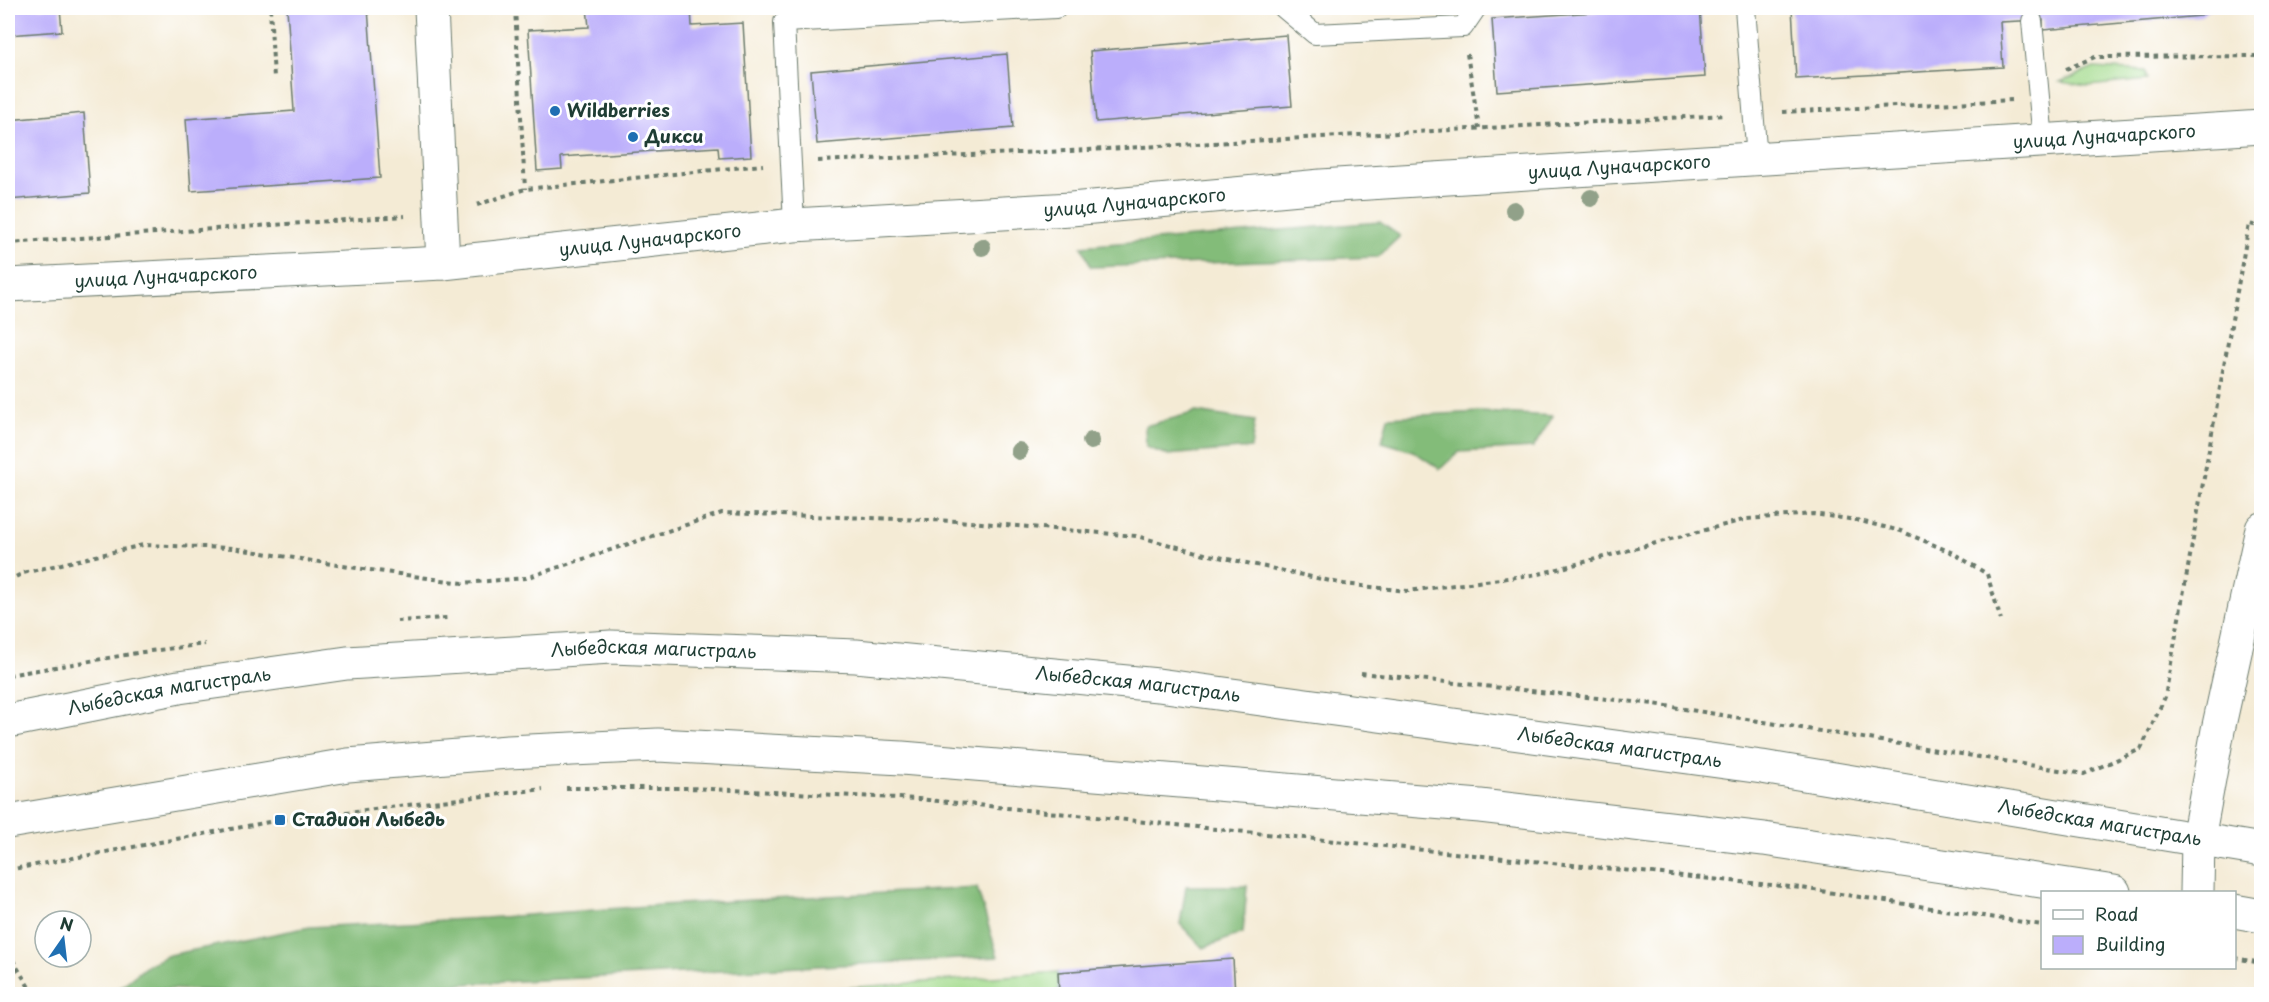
<svg xmlns="http://www.w3.org/2000/svg" width="2269" height="1002" font-family="'Playpen Sans',sans-serif">
<rect width="100%" height="100%" fill="#fff"/>
<filter id="ink" filterUnits="userSpaceOnUse"><feTurbulence type="fractalNoise" baseFrequency=".0167" numOctaves="2"/><feDisplacementMap in="SourceGraphic" scale="12" xChannelSelector="R" yChannelSelector="G"/><feConvolveMatrix kernelMatrix="1 2 1 2 8 2 1 2 1" color-interpolation-filters="sRGB"/></filter>
<filter id="wash" filterUnits="userSpaceOnUse"><feTurbulence type="fractalNoise" baseFrequency=".008" numOctaves="4" result="noise"/><feDisplacementMap in="SourceGraphic" scale="24" xChannelSelector="R" yChannelSelector="G"/><feGaussianBlur stdDeviation="1.35" result="paint"/><feColorMatrix in="noise" values="0 0 0 0 0 0 0 0 0 0 0 0 0 0 0 0 0 1.4 0 .05"/><feComposite in="paint" operator="in"/></filter>
<g filter="url(#wash)">
<rect width="100%" height="100%" fill="#f4ebd5"/>
<path fill="#a4dc8e" stroke="#628c61" stroke-width="1.5" d="M2094 68 2145 71 2147 80 2088 86 2060 82Z
M1058 972 1059 994H765Z"/>
<path fill="#83bc79" stroke="#517c56" stroke-width="1.5" d="M1380 222 1400 236 1378 257 1091 267 1082 246Z
M1196 412 1255 421 1251 448 1167 455 1146 447 1145 426Z
M1480 412 1553 416 1533 448 1459 452 1440 469 1413 451 1382 442 1388 417Z
M1186 886H1247L1243 933 1203 948 1180 924Z
M977 888 998 957 283 993 138 988 135 994H112L148 965 169 955 310 927 486 918 661 905Z"/>
<g id="blocks">
<path fill="#bbaefb" d="M8 8H60L62 31 8 35Z
M287 8H368L380 178 191 191 186 119 294 111Z
M587 8H691L692 26 743 23 751 156 719 158 718 147 575 156 561 157 562 169 537 171 528 30 589 27Z
M1656 8H1700L1705 77 1497 91 1492 19Z
M1792 8H2212L2201 16 2043 30V20L2000 22 2003 67 1796 79Z
M1286 35 1292 106 1096 122 1090 51Z
M1007 54 1013 128 817 144 811 71Z
M84 113 90 193 8 200V120Z
M1233 959 1235 994H1059L1058 972Z"/>
</g>
</g>
<g filter="url(#ink)">
<use href="#blocks" fill-opacity="0" stroke="#6a7a6c" stroke-width="1.5"/>
<g fill="none" stroke-linecap="round" stroke-linejoin="round">
<defs>
<path id="lane" d="M1284 8 1315 34 1463 27 1476 8
M1745 8 1757 159
M2032 21 2043 141
M794 225 784 22 1056 8"/>
<path id="street" d="M431 8 443 263"/>
<g id="secondary">
<path id="s1" d="M8 285 443 263 794 225 1071 209 1321 186 2262 127"/>
<path d="M2197 892 2198 839 2218 730 2262 529"/>
</g>
<g id="primary">
<path id="s2" d="M8 721 179 687 347 663 611 647 856 656 1158 685 1762 767 2262 850"/>
<path d="M8 822 348 765 508 752 658 745 902 758 1480 806 1764 839 2114 892"/>
<path d="M2234 911 2262 916"/>
</g>
</defs>
<use href="#lane" stroke="#6a7a6c" stroke-width="22"/>
<use href="#street" stroke="#6a7a6c" stroke-width="35"/>
<use href="#secondary" stroke="#6a7a6c" stroke-width="35"/>
<use href="#primary" stroke="#6a7a6c" stroke-width="35"/>
<path stroke="#6a7a6c" stroke-width="4" stroke-dasharray="4.5 4.5" stroke-linecap="butt" d="M270 8 274 78
M515 8 525 189
M1467 54 1479 128
M2066 69 2095 57 2260 56 2262 54
M1783 112 2012 100
M818 161 1068 151 1724 115
M477 205 525 189 763 165
M8 243 405 216
M8 581 23 573 143 545 232 548 356 568 463 583 526 578 722 513 958 521 1136 536 1205 554 1344 584 1408 591 1539 574 1747 519 1813 514 1856 520 1901 531 1953 553 1987 574 2001 620
M397 621 447 618
M1361 673 1654 704 2084 774 2141 749 2165 697 2249 224 2262 227
M8 675 143 652 205 644
M566 788H689L918 799 1801 888 2042 925
M8 870 280 820 543 789
M8 952 33 994
M2234 958 2262 963"/>
<use href="#lane" stroke="#fff" stroke-width="20"/>
<use href="#street" stroke="#fff" stroke-width="33"/>
<use href="#secondary" stroke="#fff" stroke-width="33"/>
<use href="#primary" stroke="#fff" stroke-width="33"/>
</g>
<g fill="#91a189">
<circle cx="1591" cy="198" r="9"/>
<circle cx="1514" cy="210" r="9"/>
<circle cx="982" cy="247" r="9"/>
<circle cx="1091" cy="441" r="9"/>
<circle cx="1019" cy="451" r="9"/>
</g>
</g>
<g fill="#1f6fb2" stroke="#fff" stroke-width="2">
<circle cx="555" cy="111" r="6"/>
<circle cx="633" cy="137" r="6"/>
<rect x="274" y="814" width="12" height="12" rx="3"/>
</g>
<g text-anchor="middle" stroke-width="6" stroke-linejoin="round" paint-order="stroke">
<g font-size="18" font-weight="bold" fill="#1f3d34" stroke="#fff" text-anchor="start">
<text x="567" y="117">Wildberries</text>
<text x="645" y="143">Дикси</text>
<text x="292" y="826">Стадион Лыбедь</text>
</g>
<g font-size="18" fill="#1f3d34" stroke="#fff">
<text dy="6" stroke="none"><textPath href="#s1" startOffset="2102">улица Луначарского</textPath></text>
<text dy="6" stroke="none"><textPath href="#s1" startOffset="1616">улица Луначарского</textPath></text>
<text dy="6" stroke="none"><textPath href="#s1" startOffset="1130">улица Луначарского</textPath></text>
<text dy="6" stroke="none"><textPath href="#s1" startOffset="644">улица Луначарского</textPath></text>
<text dy="6" stroke="none"><textPath href="#s1" startOffset="158">улица Луначарского</textPath></text>
<text dy="6" stroke="none"><textPath href="#s2" startOffset="651">Лыбедская магистраль</textPath></text>
<text dy="6" stroke="none"><textPath href="#s2" startOffset="1137">Лыбедская магистраль</textPath></text>
<text dy="6" stroke="none"><textPath href="#s2" startOffset="164">Лыбедская магистраль</textPath></text>
<text dy="6" stroke="none"><textPath href="#s2" startOffset="1623">Лыбедская магистраль</textPath></text>
<text dy="6" stroke="none"><textPath href="#s2" startOffset="2109">Лыбедская магистраль</textPath></text>
</g>
</g>
<rect width="2269" height="1002" fill="none" stroke="#fff" stroke-width="30"/>
<rect x="2041" y="891" width="195" height="78" fill="#ffffff" stroke="#a5b1ae" stroke-width="1.5"/>
<rect x="2053" y="910" width="30" height="9" fill="#ffffff" stroke="#a5b1ae" stroke-width="1.5"/>
<text x="2095" y="921" font-size="18" fill="#1f3d34">Road</text>
<rect x="2053" y="936" width="30" height="18" fill="#bbaefb" stroke="#a5b1ae" stroke-width="1.5"/>
<text x="2095" y="951" font-size="18" fill="#1f3d34">Building</text>
<g transform="translate(63 939) rotate(14)"><circle r="28" fill="#ffffff" stroke="#a5b1ae" stroke-width="1.5"/>
<path d="M0-4.5L10 22L0 15L-10 22Z" fill="#1f6fb2"/>
<text y="-9" font-size="16" font-weight="bold" text-anchor="middle" fill="#1f3d34">N</text>
</g>
</svg>
